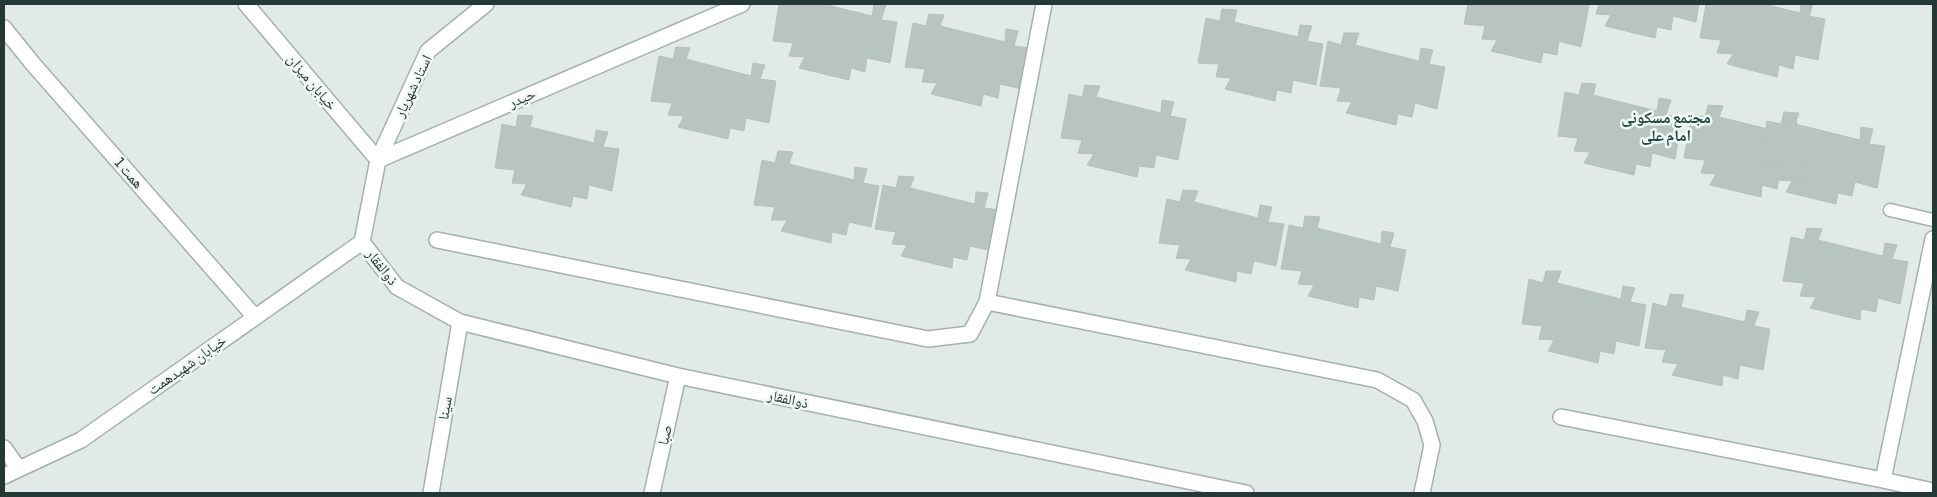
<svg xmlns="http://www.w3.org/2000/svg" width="1937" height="497" font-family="'Asap Condensed','Noto Naskh Arabic',sans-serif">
<rect width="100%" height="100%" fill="#e1eae7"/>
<path fill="#b7c4c0" stroke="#b4c2be" d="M779 4H823L872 16 874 4 886 5 881 20 897 22 890 63 867 58 865 72 851 68 849 80 799 68 805 57 789 56 793 43 773 41Z
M1468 4H1580L1589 5 1581 47 1559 41 1557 55 1543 52 1541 63 1491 51 1497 40 1482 39 1485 26 1464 24Z
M1599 4H1699L1696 22 1673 16 1671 30 1657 27 1655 38 1605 26 1611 15 1596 14Z
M1706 4H1764L1800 13 1801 4H1813L1809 16 1825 19 1818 60 1795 55 1793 69 1779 65 1777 77 1727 64 1733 54 1717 53 1721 40 1700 38Z
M1222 9 1237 10 1234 22 1298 37 1300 25 1312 26 1307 41 1323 44 1316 85 1293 80 1291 93 1277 90 1275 101 1225 89 1231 78 1216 77 1219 64 1198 63 1206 18 1220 21Z
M929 14 944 15 940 26 1005 42 1006 29 1018 31 1014 46 1030 48 1022 89 1000 84 998 98 983 94 981 106 931 94 937 83 922 82 925 69 905 67 913 23 926 26Z
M1344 33H1359L1355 45 1419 61 1421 48 1433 50 1429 64 1445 67 1437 109 1415 103 1412 117 1398 114 1396 125 1346 113 1352 102 1337 101 1341 88 1320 86 1328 41 1341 45Z
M676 47 690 48 686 59 751 76 753 63 765 65 760 79 776 81 769 123 746 118 744 131 730 128 728 139 678 127 684 116 668 115 672 103 651 101 659 56 673 59Z
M1582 83 1596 84 1593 95 1657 111 1659 98 1671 100 1666 115 1682 117 1675 159 1652 153 1650 167 1636 164 1634 175 1584 163 1590 152 1574 151 1578 138 1558 136 1565 92 1579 95Z
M1085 85 1100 86 1096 97 1161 113 1162 100 1174 102 1170 116 1186 119 1178 160 1156 155 1154 168 1139 166 1137 177 1087 165 1094 154 1078 153 1082 140 1061 138 1069 94 1082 97Z
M1708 105 1723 106 1719 117 1784 133 1785 120 1797 122 1793 137 1809 139 1801 180 1779 176 1777 189 1762 185 1761 197 1710 185 1716 174 1701 173 1705 160 1684 158 1692 114 1705 117Z
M1784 112 1799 113 1795 124 1860 140 1861 127 1873 129 1869 144 1885 146 1877 188 1855 182 1852 196 1838 193 1836 204 1786 192 1792 181 1777 180 1780 167 1760 165 1767 121 1781 124Z
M518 115 533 116 530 127 594 143 596 130 608 132 603 147 619 149 612 191 589 185 587 199 573 196 571 207 521 195 527 184 512 183 515 170 495 168 502 124 516 127Z
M778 151 793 152 789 164 854 180 855 167 867 169 863 183 879 186 871 227 849 222 846 235 832 232 831 243 781 231 787 220H771L775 207 754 205 762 160 775 163Z
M899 176 914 177 910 188 975 204 976 192 988 193 984 208 1000 210 992 251 970 246 967 260 953 257 952 268 901 256 907 245 892 244 896 232 875 229 883 185 896 188Z
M1183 190 1198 191 1194 202 1258 218 1260 205 1272 207 1268 222 1284 224 1276 266 1254 261 1251 274 1237 271 1236 282 1185 270 1191 259 1176 258 1180 245 1159 243 1167 199 1180 202Z
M1305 216 1320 217 1317 228 1381 244 1382 231 1394 233 1390 247 1406 250 1398 291 1376 286 1374 300 1359 297 1358 308 1308 296 1314 285 1298 284 1302 271 1281 269 1289 225 1303 228Z
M1807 228 1822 229 1818 240 1883 256 1885 243 1897 245 1892 259 1908 262 1900 304 1878 298 1876 312 1861 309 1860 320 1810 308 1816 297 1800 296 1804 283 1783 281 1791 237 1804 240Z
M1546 271H1561L1557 283 1621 299 1623 286 1635 288 1630 302 1646 305 1639 346 1616 341 1614 354 1600 351 1598 363 1548 351 1554 340 1539 339 1542 326 1522 324 1529 279 1543 283Z
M1670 294 1684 295 1681 307 1745 322 1747 310 1759 312 1754 326 1770 329 1763 370 1740 365 1738 379 1723 375 1722 386 1672 375 1678 364 1662 362 1666 350 1645 348 1653 303 1667 307Z"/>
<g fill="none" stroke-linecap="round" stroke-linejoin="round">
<defs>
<path id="service" d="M1890 210 1933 220"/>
<path id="minor" d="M246 4 378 160 428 51 486 4
M1044 4 987 302 1377 380 1413 400 1425 421 1432 445 1422 493
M4 28 33 64 255 317
M1933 239 1883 480 1933 491
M437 240 928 339 970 334 987 302
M362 242 397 287 460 322 678 376 1246 493
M362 242 378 160 742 4
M1561 417 1883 480
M4 448 19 469
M4 476 81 440 362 242
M431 493 460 322
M652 493 678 376"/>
</defs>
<use href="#service" stroke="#a5b1ae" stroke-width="15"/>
<use href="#minor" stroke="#a5b1ae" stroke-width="18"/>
<use href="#service" stroke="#fff" stroke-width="12"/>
<use href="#minor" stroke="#fff" stroke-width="15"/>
</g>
<g text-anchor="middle" stroke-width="5" stroke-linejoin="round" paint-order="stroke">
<g font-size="15" fill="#243835" stroke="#f1f7f4">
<text transform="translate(312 82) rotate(50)" y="5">خیابان میزان</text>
<text transform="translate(413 86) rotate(-64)" y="5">استاد شهریار</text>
<text transform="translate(522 98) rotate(-23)" y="5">حیدر</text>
<text transform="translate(129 173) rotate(49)" y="5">همت 1</text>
<text transform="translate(382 267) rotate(52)" y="5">ذوالفقار</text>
<text transform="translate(187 365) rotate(-35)" y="5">خیابان شهیدهمت</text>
<text transform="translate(788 399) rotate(12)" y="5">ذوالفقار</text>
<text transform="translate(445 408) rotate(-80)" y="5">سینا</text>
<text transform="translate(665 435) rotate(-78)" y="5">صبا</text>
</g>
<g font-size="16" font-weight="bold" fill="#224842" stroke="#f1f7f4">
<text x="1666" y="123">مجتمع مسکونی<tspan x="1666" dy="18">امام علی</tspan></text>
</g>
</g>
<rect width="1937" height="497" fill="none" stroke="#243835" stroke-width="10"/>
</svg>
